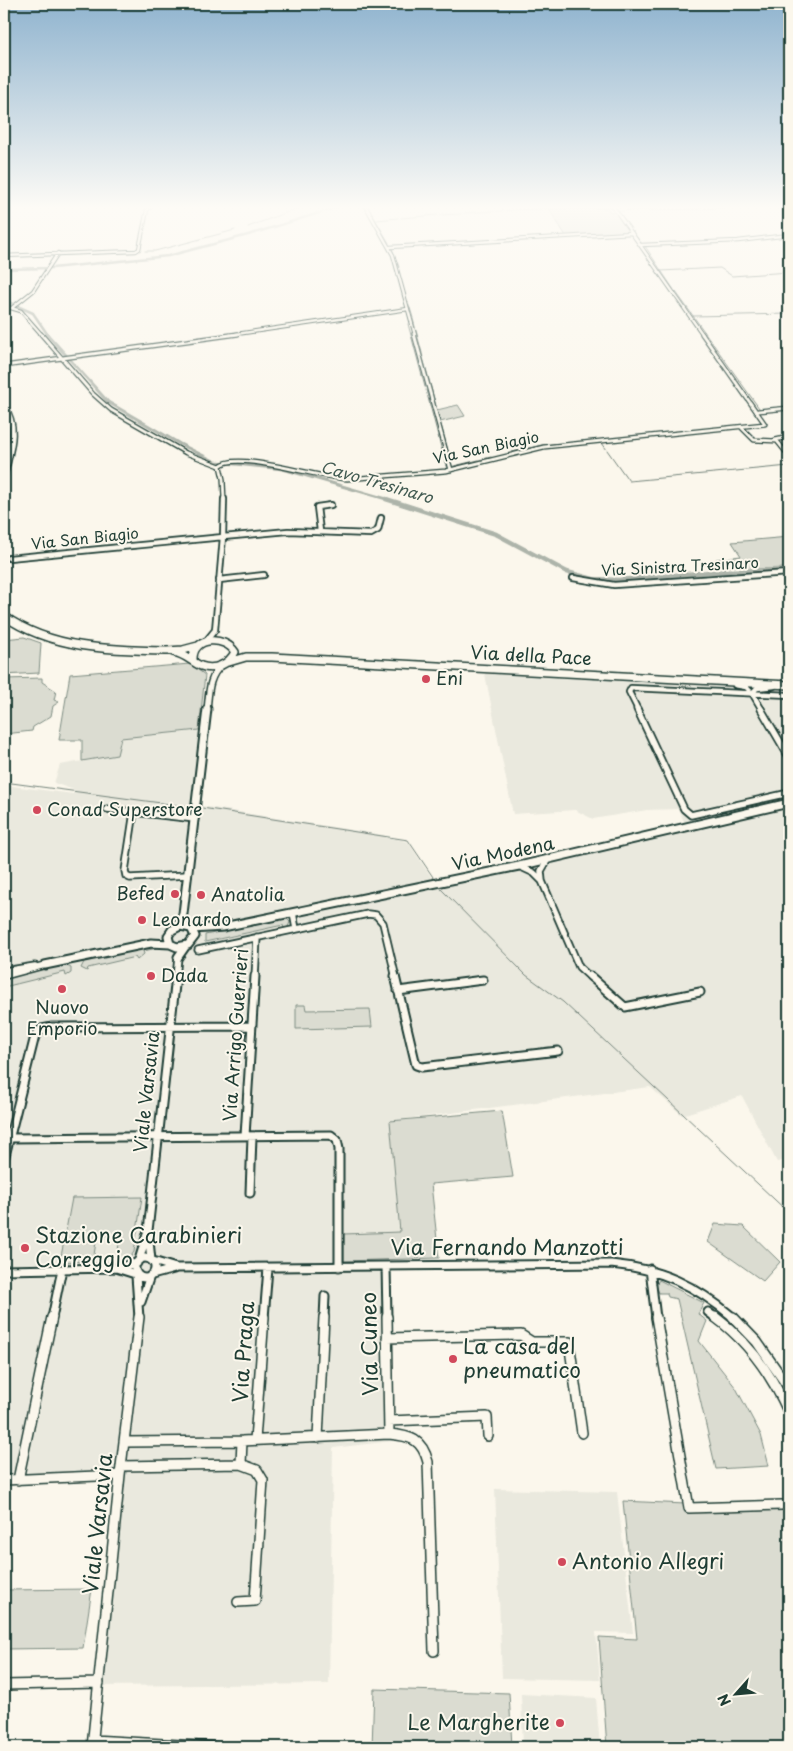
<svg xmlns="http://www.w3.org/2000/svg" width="793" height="1751" font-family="'Playpen Sans',sans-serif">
<rect width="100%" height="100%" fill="#fbf7ec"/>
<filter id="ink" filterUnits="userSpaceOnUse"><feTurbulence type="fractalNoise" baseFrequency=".02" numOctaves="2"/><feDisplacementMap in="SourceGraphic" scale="10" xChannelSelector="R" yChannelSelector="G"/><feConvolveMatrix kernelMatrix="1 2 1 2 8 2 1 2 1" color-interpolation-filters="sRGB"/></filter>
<g filter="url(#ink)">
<path fill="#eae9de" d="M483 664 614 670 789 688V1159L777 1162 742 1096 682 1115 650 1087 391 1121 404 1232 388 1269 392 1441 333 1448 329 1684 95 1686 119 1479 4 1472V785L73 794 74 790 54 783 60 765 117 755 121 738 199 730 195 805 382 835 408 842 437 886 687 827 678 809 647 810 593 819 575 810 513 814Z
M495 1489 617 1492 633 1633 596 1632 600 1680 502 1678Z
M521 1694 596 1698 600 1747H523Z"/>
<path fill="#dbdcd1" stroke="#7d8c82" d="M607 208 610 212H615L629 232 566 236 549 209Z
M458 405 465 416 440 422 437 410Z
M789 537V568L723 570 716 559 741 556 732 542Z
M24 637 41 643 39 673 4 675V639Z
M190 664 205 675 199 730 121 738 117 755 82 761V740H59L70 674Z
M42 678V682L56 691 54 700 59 702 53 706 51 716 33 727 32 731 4 734V679Z
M282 919H287L290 922 288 927 284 929 283 925 205 942V935Z
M157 944 158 948 143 951 144 954 137 960 135 957 88 968 87 971 81 968 85 960Z
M63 964 71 968V973L66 976 65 972 4 987V978Z
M296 1005H305L306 1010 370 1009 372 1027 296 1029Z
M502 1111 513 1177 431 1184 439 1258 344 1261V1234L400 1232 390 1121Z
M142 1197 134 1252 129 1259H117L120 1235 97 1236 93 1261 60 1262 72 1198Z
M715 1224 743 1226 780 1262 763 1281 708 1242Z
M659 1280 704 1303 698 1314 707 1321 699 1341 736 1388 761 1435 769 1466 716 1469 677 1299 668 1297 667 1293H659L656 1285Z
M623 1501 789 1509V1747H607L599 1637 637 1639Z
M92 1589 83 1648 4 1649V1590Z
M374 1689 509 1693 512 1747H372Z"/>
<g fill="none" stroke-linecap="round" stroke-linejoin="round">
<path stroke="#74847b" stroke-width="1" d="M367 205 389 243
M614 205 618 210
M737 206 758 205
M609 207 614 211
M562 208 607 207
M704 209 734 207
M496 211 559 208
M617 211 701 209
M619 212 641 243 644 244
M464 213 494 211
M440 215 461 214
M401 218 438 215
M377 220 398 218
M248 227 306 205
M645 246 674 290
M392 248 399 267
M145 251H155L235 230
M52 253 62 252
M661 271 720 268 732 276 789 272
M676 292 759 408
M410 308 413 318
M693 316 789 314
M413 319 422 353
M408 324 425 387
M422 354 452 466
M426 390 446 466
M602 443 629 481 789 466
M512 452 542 445 597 440
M454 466 491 457
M4 782 191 807
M202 808 408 840 435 880
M441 889 526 975 563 1002 789 1213"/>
<path stroke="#adb4aa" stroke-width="2.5" d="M4 269 52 268 168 256 248 235 345 205
M4 300 33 313 48 335"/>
<path stroke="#adb4aa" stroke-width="3" d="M47 334 108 402 180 444 216 462 283 469 390 500"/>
<path stroke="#adb4aa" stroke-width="4.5" d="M386 499 496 534 567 572 593 579 619 580 710 572 789 570"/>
<defs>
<path id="minor-far5" d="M365 205 393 255 415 335
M612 205 703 335
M641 245 738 241 789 235
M390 247 632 233
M4 256 136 251 139 249 147 210 153 205
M4 306 21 311 42 335
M13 307 33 291 58 253
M230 335 408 309"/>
<path id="minor-far4" d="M41 334 93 394 111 410 186 453 220 466
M414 334 451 470
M4 366 238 334
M758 411 789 408
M742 428 754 440 777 441 789 456
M775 440 789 437
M220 466C236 450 322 479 347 479L446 471 544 447 765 424 702 334
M220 466 223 479 224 500
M787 497H789"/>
<path id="minor-far3" d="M320 531 317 507 331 505
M9 558 223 537 224 499
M573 578 614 585 789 573
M219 580 264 575
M206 641 215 630 223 537 288 531 371 534 378 530 381 518
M735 685 746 687 752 693 757 688 774 686
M752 693 762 710
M638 710 629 692 631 688 789 695"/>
<path id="minor-far2" d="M637 709 684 809 691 815 789 793
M761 709 789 757
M107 809 195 819
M134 812 125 871 126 876 130 878 188 875
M548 859 541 871 542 881 579 967 591 978
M519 866 534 873 542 881
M293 913 296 929
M198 950 368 914 376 915 383 923 396 978
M4 971 35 966
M4 976 45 965
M176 978 178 957
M255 978 257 937"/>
<path id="minor-far1" d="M395 976 416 1065 422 1067 558 1051
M590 976 625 1007 700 992
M398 991 483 980
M245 1136 255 976
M10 1138 331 1135 337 1140 339 1149V1267
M4 1160 35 1036 42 1029 52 1027 252 1026
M250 1193 252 1136
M148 1231 151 1260
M135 1268a10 10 0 1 1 20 0a10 10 0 1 1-20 0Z
M139 1260 148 1231 176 976
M153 1261 176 1268 611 1264C662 1269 695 1285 734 1318
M386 1266 387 1318
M116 1268 135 1274
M650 1269 656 1318
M4 1270 116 1268 137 1263
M152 1275 174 1269
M136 1276 139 1318
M141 1302 150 1276
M708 1312 716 1318
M52 1318 62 1269
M264 1318 268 1268
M324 1318 325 1296"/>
<path id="minor" d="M387 1317 389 1434
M656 1317 689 1508 782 1505
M715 1317C749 1342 772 1375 789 1413
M733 1317 757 1342 789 1388
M387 1338 521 1335 532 1342H569L582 1433
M389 1421 487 1417 488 1436
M318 1438 324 1317
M255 1440 264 1317
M125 1442 242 1441 389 1434C411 1436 422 1439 428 1462L434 1651
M121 1466 241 1464 242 1441
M4 1480 120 1475
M18 1480 52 1317
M238 1602 255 1601 263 1480 257 1470 241 1464
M4 1685 99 1683
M93 1740 216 1747
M92 1747 120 1475 139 1317"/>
<path id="tertiary-far1" d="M207 710C209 693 208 677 222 665"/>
<path id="tertiary" d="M180 926 191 928 195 936 188 945 177 947 170 944 168 936 172 930Z
M177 927 183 914 207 709
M192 929 223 927 519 866 789 803
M178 957 185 947
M45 965 151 943 170 944"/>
<path id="primary-far1" d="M4 406C20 428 9 453 4 477"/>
<path id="primary" d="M4 616C51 649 111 650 167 651L183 650 198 646
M173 652C186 654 190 661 201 666 215 671 229 664 235 652 225 636 193 636 193 659
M229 662 246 657H272L789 685"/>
</defs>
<use href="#minor-far5" stroke="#1f3d34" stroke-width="4.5"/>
<use href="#minor-far4" stroke="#1f3d34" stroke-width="5.5"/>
<use href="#minor-far3" stroke="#1f3d34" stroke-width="8"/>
<use href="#minor-far2" stroke="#1f3d34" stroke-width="9"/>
<use href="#minor-far1" stroke="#1f3d34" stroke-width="11"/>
<use href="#minor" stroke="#1f3d34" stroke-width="12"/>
<use href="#tertiary-far1" stroke="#1f3d34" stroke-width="8"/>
<use href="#tertiary" stroke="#1f3d34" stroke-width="11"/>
<use href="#primary-far1" stroke="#1f3d34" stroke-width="8"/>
<use href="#primary" stroke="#1f3d34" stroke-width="10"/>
<use href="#minor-far5" stroke="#fbf7ec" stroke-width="2.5"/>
<use href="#minor-far4" stroke="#fbf7ec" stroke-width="3"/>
<use href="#minor-far3" stroke="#fbf7ec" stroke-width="4.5"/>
<use href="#minor-far2" stroke="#fbf7ec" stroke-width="5.5"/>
<use href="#minor-far1" stroke="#fbf7ec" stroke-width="7"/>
<use href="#minor" stroke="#fbf7ec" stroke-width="9"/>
<use href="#tertiary-far1" stroke="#fbf7ec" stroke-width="5"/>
<use href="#tertiary" stroke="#fbf7ec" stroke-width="7"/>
<use href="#primary-far1" stroke="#fbf7ec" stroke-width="5"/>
<use href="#primary" stroke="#fbf7ec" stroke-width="7"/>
</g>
</g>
<linearGradient id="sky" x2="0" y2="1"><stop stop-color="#90b4cf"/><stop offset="0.46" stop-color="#fdfbf6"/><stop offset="1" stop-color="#fdfbf6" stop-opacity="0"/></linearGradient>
<rect width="793" height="450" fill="url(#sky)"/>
<g fill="#d1495b" stroke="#fbf7ec" stroke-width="2">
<circle cx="426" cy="679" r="5"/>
<circle cx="37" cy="810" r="5"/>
<circle cx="175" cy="894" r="5"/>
<circle cx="201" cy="895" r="5"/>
<circle cx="142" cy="920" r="5"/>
<circle cx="151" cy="976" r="5"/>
<circle cx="62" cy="989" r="5"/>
<circle cx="25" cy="1248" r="5"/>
<circle cx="453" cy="1359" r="5"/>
<circle cx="562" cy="1562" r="5"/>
<circle cx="560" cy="1723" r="5"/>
</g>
<g text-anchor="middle" stroke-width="4" stroke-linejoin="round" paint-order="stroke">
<g font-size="15" fill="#1f3d34" stroke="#fbf7ec">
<text transform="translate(486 448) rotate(-12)" y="5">Via San Biagio</text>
<text transform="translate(85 539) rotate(-6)" y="5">Via San Biagio</text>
<text transform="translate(680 567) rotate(-3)" y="5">Via Sinistra Tresinaro</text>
</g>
<g font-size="16" font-style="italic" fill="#425b52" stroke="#fbf7ec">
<text transform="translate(377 482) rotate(16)" y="6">Cavo Tresinaro</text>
</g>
<g font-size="18" fill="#1f3d34" stroke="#fbf7ec">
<text transform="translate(531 656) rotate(3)" y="6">Via della Pace</text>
<text transform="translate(503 854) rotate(-12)" y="6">Via Modena</text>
<text transform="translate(236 1035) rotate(-86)" y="6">Via Arrigo Guerrieri</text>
<text transform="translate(147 1092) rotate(-84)" y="6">Viale Varsavia</text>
</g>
<g font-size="18" fill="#1f3d34" stroke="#fbf7ec" text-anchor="start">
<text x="436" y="685">Eni</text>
<text x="47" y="816">Conad Superstore</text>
<text x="165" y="900" text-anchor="end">Befed</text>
<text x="211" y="901">Anatolia</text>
<text x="152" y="926">Leonardo</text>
<text x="161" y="982">Dada</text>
<text x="62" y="1014" text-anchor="middle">Nuovo<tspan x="62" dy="21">Emporio</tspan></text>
</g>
<g font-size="21" fill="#1f3d34" stroke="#fbf7ec" text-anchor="start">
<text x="35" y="1243">Stazione Carabinieri<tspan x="35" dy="24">Correggio</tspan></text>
<text x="463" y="1354">La casa del<tspan x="463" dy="24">pneumatico</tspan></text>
<text x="572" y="1569">Antonio Allegri</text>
<text x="550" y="1730" text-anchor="end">Le Margherite</text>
</g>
<g font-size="21" fill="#1f3d34" stroke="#fbf7ec">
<text x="507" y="1255">Via Fernando Manzotti</text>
<text transform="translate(370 1344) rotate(-91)" y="7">Via Cuneo</text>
<text transform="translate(244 1352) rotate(-86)" y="7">Via Praga</text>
<text transform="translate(98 1524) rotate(-84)" y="7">Viale Varsavia</text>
</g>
</g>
<rect width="793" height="1751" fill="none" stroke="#fbf7ec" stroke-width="20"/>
<rect x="10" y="10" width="773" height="1731" fill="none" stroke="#1f3d34" stroke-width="2" filter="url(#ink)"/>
<g transform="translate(736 1694) rotate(243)" stroke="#fbf7ec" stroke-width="4" paint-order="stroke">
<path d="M0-4L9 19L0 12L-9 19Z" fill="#1f3d34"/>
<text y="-8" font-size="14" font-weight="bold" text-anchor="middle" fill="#1f3d34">N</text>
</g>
</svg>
